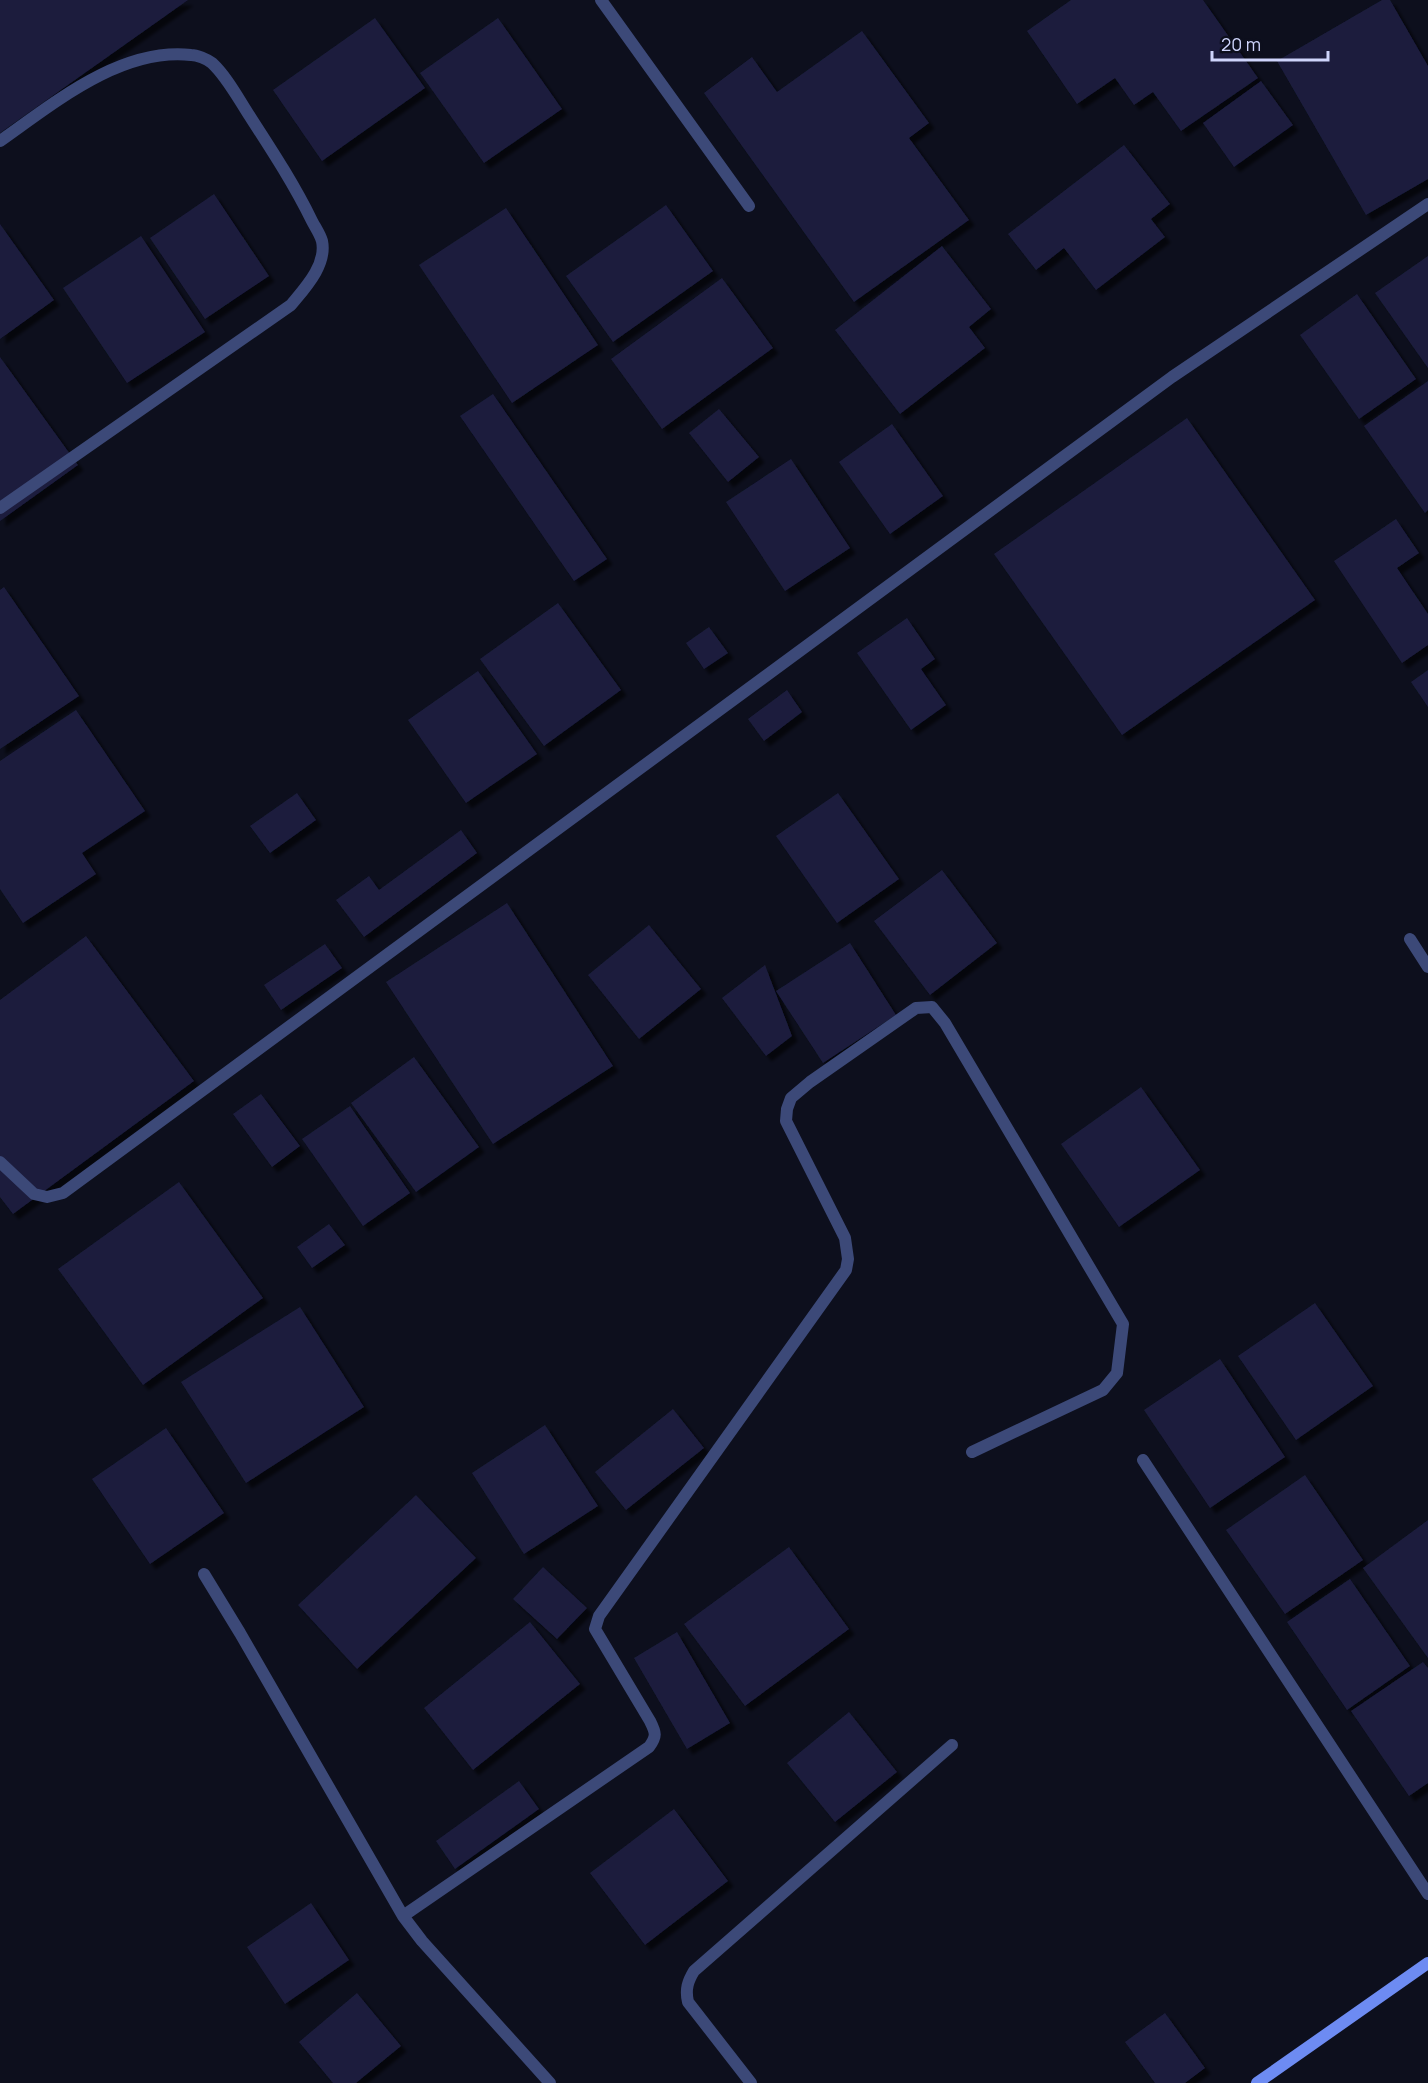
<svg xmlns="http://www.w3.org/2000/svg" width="1428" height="2083" font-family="Manrope,sans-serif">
<defs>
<filter id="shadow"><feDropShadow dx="5.5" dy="5.5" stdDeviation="1.5" flood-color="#0009"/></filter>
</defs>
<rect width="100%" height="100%" fill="#0d0f1d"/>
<path fill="#1b1d3c" filter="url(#shadow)" d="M0 0H188L0 133Z
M1071 0H1203L1258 78 1181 131 1153 92 1134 105 1115 78 1077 104 1027 31Z
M1382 0H1390L1428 66V179L1366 215 1277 61Z
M375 18 425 88 322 161 273 90Z
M498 18 562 109 484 163 420 73Z
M862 31 929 123 909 138 969 220 854 302 704 93 752 57 777 92Z
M1261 81 1293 125 1234 167 1203 123Z
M1124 145 1170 204 1151 219 1165 237 1096 290 1064 248 1036 270 1008 234Z
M214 194 269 276 205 319 150 238Z
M666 205 713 271 613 342 566 276Z
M506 208 598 345 512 403 419 265Z
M0 224 54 300 0 339Z
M141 236 205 332 127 383 63 288Z
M942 246 991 309 969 327 985 348 900 414 835 330Z
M1428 256V368L1375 293Z
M722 278 773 348 662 429 611 359Z
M1357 294 1416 379 1359 419 1300 335Z
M0 357 78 465 0 521Z
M1428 381V510L1425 513 1364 426Z
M493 394 607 559 574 581 460 416Z
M719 409 759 457 728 482 689 433Z
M1187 418 1315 600 1122 735 994 554Z
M892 424 943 496 890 534 839 462Z
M791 459 850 548 785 591 726 502Z
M1396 519 1419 553 1397 568 1428 614V645L1402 663 1334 561Z
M4 587 79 696 0 749V590Z
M558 603 621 690 544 746 480 659Z
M907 618 935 659 921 669 946 705 911 730 857 653Z
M709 627 728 653 704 669 686 643Z
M1428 670V707L1411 682Z
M478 671 537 754 466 803 408 720Z
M787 690 802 712 764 741 748 719Z
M76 710 145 811 82 853 96 874 23 923 0 889V761Z
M297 793 316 820 270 853 250 826Z
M838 793 899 879 837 923 776 836Z
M461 830 477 853 364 937 336 900 369 876 379 890Z
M942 870 997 943 930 995 874 921Z
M507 903 613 1066 493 1144 386 982Z
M649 925 701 989 639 1039 588 975Z
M86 936 194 1081 13 1214 0 1197V1000Z
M850 943 896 1015 823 1063 776 991Z
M325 944 342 968 281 1010 264 985Z
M765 965 792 1036 766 1056 722 998Z
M414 1057 479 1147 416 1192 351 1103Z
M1141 1087 1200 1170 1119 1227 1061 1144Z
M261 1094 300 1146 272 1167 233 1114Z
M350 1106 410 1193 363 1226 302 1139Z
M179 1182 263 1298 143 1385 58 1269Z
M329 1224 345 1245 312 1268 297 1247Z
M1315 1303 1373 1386 1296 1440 1238 1356Z
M300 1307 364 1407 246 1483 181 1382Z
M1220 1359 1285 1457 1210 1508 1144 1410Z
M673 1409 704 1448 626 1510 595 1472Z
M545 1425 598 1506 524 1554 472 1473Z
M166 1428 224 1513 150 1564 92 1479Z
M1305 1475 1363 1560 1285 1614 1226 1530Z
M416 1495 476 1558 357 1669 298 1605Z
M1428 1520V1658L1363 1568Z
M789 1547 849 1629 745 1706 684 1624Z
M543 1567 587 1608 557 1639 513 1599Z
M1350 1579 1410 1666 1347 1710 1287 1622Z
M530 1622 580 1684 473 1770 424 1708Z
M677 1632 730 1723 687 1749 634 1658Z
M1423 1662 1428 1668V1783L1409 1796 1351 1711Z
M849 1712 897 1772 835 1822 787 1763Z
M519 1781 539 1809 455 1869 436 1841Z
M674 1809 728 1881 645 1945 590 1873Z
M311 1903 349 1960 285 2004 247 1947Z
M357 1993 401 2046 356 2083H333L299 2042Z
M1165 2013 1205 2068 1185 2083H1155L1125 2042Z"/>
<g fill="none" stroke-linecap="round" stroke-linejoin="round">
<path stroke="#3c4978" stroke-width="12" d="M601 0 749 206
M0 141C54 103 121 47 191 55 197 55 207 59 212 63 227 77 238 98 249 115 271 149 294 184 312 221 315 227 320 234 322 241 327 265 305 288 291 305L0 508
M1410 939 1428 967
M0 1162 34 1194 47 1197 63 1193 1172 377 1428 204
M1143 1460 1428 1894
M204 1574 240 1633 403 1916 422 1941 550 2083
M403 1916 649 1747C657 1736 656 1733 650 1721L595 1629 599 1616 846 1270 848 1259 845 1238 786 1121 787 1109 791 1098 810 1082 916 1008 932 1007 945 1023 1123 1324 1117 1373 1103 1390 972 1452
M751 2083 688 2002C685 1989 688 1981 694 1971L952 1745"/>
<path stroke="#6d8bf2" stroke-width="12" d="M1257 2083 1428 1963"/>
</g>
<path d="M1212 51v9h116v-9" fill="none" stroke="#ced4fb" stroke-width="3"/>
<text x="1221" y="51" font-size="18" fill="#ced4fb" stroke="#0d0f1d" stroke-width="4.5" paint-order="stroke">20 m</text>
</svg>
